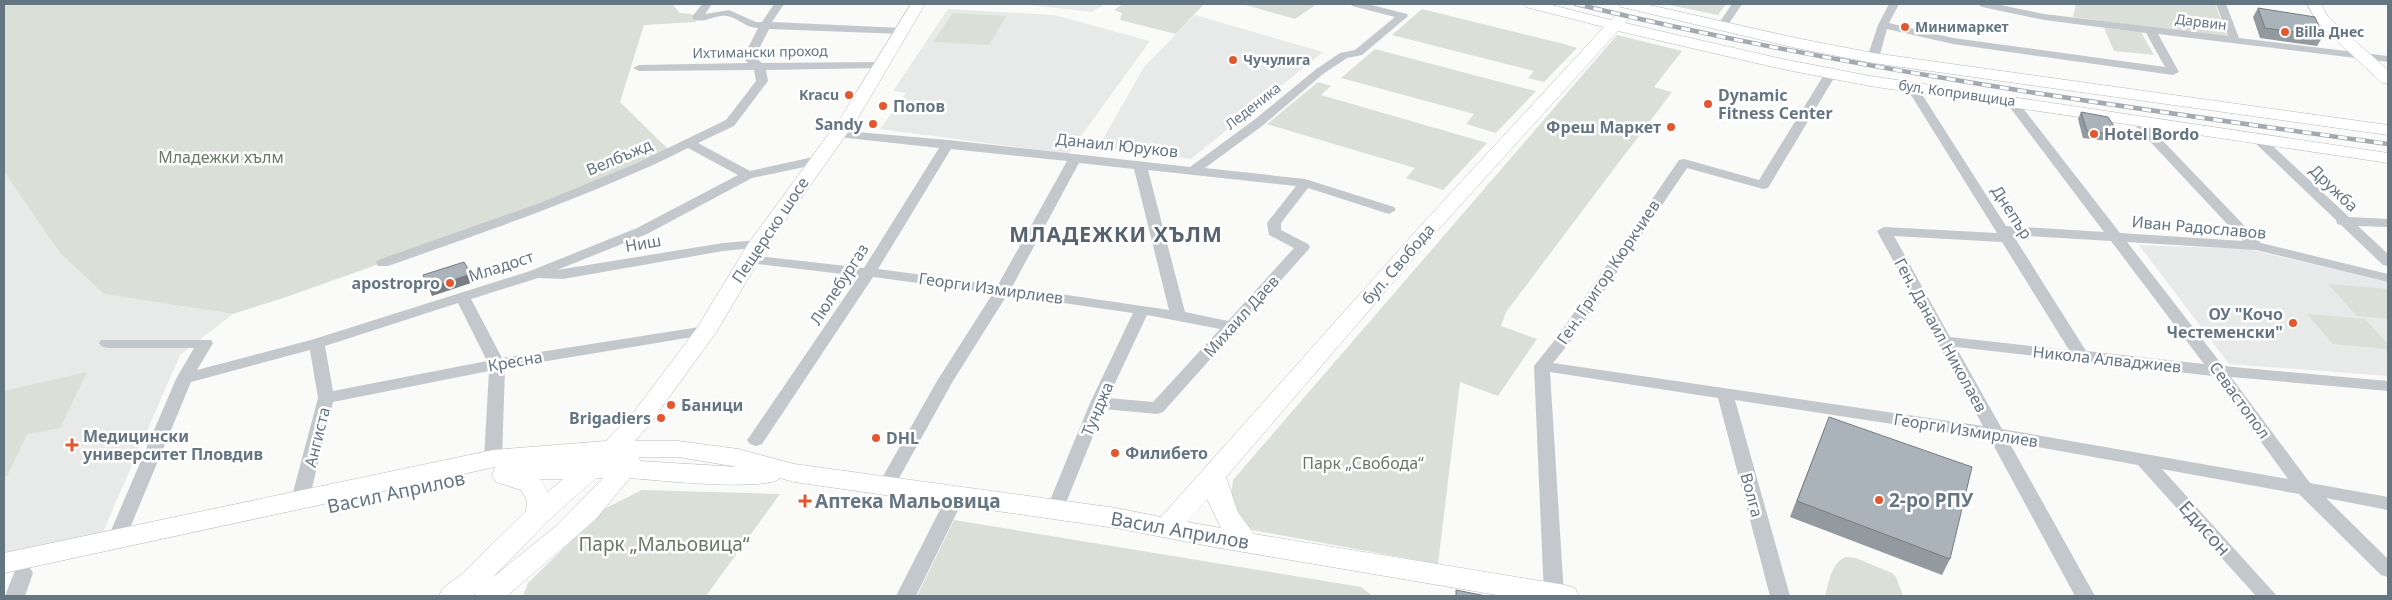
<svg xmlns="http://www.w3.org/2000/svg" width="2392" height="600" font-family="'Noto Sans',sans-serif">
<rect width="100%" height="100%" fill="#fafaf8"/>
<path fill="#e8e9e9" d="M1021 4H1105L1092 12Z
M948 9 1054 15 1150 41 1068 154 880 129 906 93 893 91Z
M1195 15 1323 52 1191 159 1099 146 1144 67Z
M4 172 60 253 104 294 233 314 180 355 102 534 4 553Z
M2139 245 2248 249 2388 282V376L2229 364Z"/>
<path fill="#dadfd7" d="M4 4H672L680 13 692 14 696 22 644 25 620 102 674 155 649 167 534 209 286 297 233 314 104 294 60 253 4 172Z
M1123 4H1204L1176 34 1120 20 1122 13 1114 10Z
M1242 4H1317L1295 19Z
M1664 4H1726L1718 15Z
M2076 4H2215L2228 38 2073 17Z
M1422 9 1564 44 1577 48 1544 82 1528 78 1534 71 1392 35Z
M953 13 1006 16 989 45 933 42Z
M2104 28 2141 32 2154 55 2114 51Z
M1617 35 1682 51 1654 87 1672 92 1506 312 1501 326 1537 339 1498 396 1460 382 1438 564 1252 530C1229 516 1230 505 1233 480Z
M1375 49 1523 88 1536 91 1496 133 1466 124 1474 114 1341 78Z
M1318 82 1331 86 1321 95 1487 143 1443 190 1406 178 1415 168 1267 124Z
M2328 284 2388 289V319L2357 316Z
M2307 314 2365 319 2388 344V349L2333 344Z
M87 372 60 428 27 434 7 476H4V391Z
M642 490 780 494 706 596H523L528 583 604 509Z
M954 520 1361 587 1373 596H917Z
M1846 557 1856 558 1892 573 1896 577 1903 596H1825C1829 583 1831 562 1846 557Z"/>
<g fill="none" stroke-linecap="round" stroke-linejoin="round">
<defs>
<path id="secondary" d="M911 4H925L858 118 768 245 717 331 649 425 635 441H678L738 449 794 464 1116 508 1161 517 1424 222 1604 27 1526 7 1524 4H1548L1611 20 1617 14 1622 12 1630 17 1625 23 1782 59 1870 76 2388 153V163L1870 86 1782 69 1618 31 1438 230 1226 477 1238 512 1254 534 1565 585 1575 588 1579 596H1503L1214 547 1116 528 794 482 780 478C766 492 655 480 630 478L595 520 507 596H474L476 593 472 596H439L443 588 462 574 526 511 527 501 521 490 496 482 492 476 495 467 4 573V553L493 450 606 441 633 413 697 328 748 244 841 117ZM639 457H678L738 467 640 461ZM596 478H603L556 526 492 578 548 521ZM540 479H563L548 492ZM1207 499 1221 528 1187 522Z
M1619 4H1645L1796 38 1873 53 2388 125V135L1873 63 1796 48 1626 8 1621 7Z
M2307 4H2321L2328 17 2388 70V84L2382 83 2317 22Z"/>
</defs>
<use href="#secondary" stroke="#b3babf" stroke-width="1"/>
<path fill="#c3c8cc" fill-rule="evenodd" d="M702 4H712L705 14 729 10 756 22H762L774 4H784L772 22 902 28 907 31 902 34 769 29 755 57 762 63 881 62 887 65 881 68 766 70 768 81 734 126 698 143 750 171 818 156 823 157 824 160 823 163 752 178 647 234 557 270 723 243 758 240 763 241 765 244 763 247 723 251 563 279 538 278 471 299 502 358 706 326 711 328 714 331 711 334 505 368 502 459 499 463 493 465 487 463 484 459 489 371 333 402 309 500 306 505 300 507 294 505 291 500 318 398 310 350 191 382 125 540 123 545 116 547 109 545 107 540 176 379 194 348H107L101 346 99 343 101 340H211L213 343 197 370 311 340 530 271 637 228 738 175 688 148C591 196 490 230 388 266H378L376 263 378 260 540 203 637 163 726 120 756 81 754 70 639 71 633 68 639 65 748 63 743 58 758 28C746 28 738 18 727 16 716 14 706 23 694 20L692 17ZM458 303 487 361 333 391 325 346Z
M1351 4H1368L1407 14 1408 16 1362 55 1347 58 1323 74 1262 126 1205 168 1305 179 1394 207 1396 210 1389 214 1308 188 1281 223V230L1308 244 1310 247 1308 250 1163 412 1157 414 1104 409 1061 515 1055 517 1049 515 1046 510 1090 403 1133 313 1007 295 953 381 893 489 887 491 881 489 878 485 937 381 993 293 873 277 762 444 756 446 750 444 747 440 750 436 859 276 749 263 742 259 749 255 864 268 939 148 838 137 832 133 834 130 948 140 1190 167 1254 120 1315 70 1340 53 1355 50 1395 17 1352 6ZM951 149 1067 161 998 285 878 269ZM1079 163 1134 169 1169 310 1012 287ZM1148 170 1296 186 1267 223 1269 235 1294 248 1228 321 1185 312ZM1147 315 1220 329 1153 402 1108 398Z
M1732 4H1742L1726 28H1718L1717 26Z
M1889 4H1899L1889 23 1953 38 2165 67 2146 33 2044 20 1982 7 1977 4H1996L2044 14 2228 36 2216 4H2226L2239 38 2388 56V62L2158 34 2179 72 2173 75 1953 44 1887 29 1879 58 1873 61 1869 60 1867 58 1878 25Z
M1831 70 1837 73 1768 188 1763 189 1687 168 1570 342 1553 363 1983 426 1877 231 1884 227 1997 233 1906 87 1908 85H1916L2006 226 2104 232 2005 101 2011 97 2015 98 2120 233 2243 241 2129 119 2131 116H2139L2261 243 2388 274V282L2256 250 2127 242 2223 366 2388 381V391L2231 377 2310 483 2388 497V510L2326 498 2388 559V577L2381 575 2299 494 2162 469 2277 596H2256L2138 465 2009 442 2095 596H2075L1990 439 1735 400 1790 596H1770L1718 398 1550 372 1564 596H1544L1534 366 1558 336 1679 160 1684 159 1759 180 1825 73ZM2013 235 2111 241 2204 364 2086 351ZM1894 236 2002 242 2069 350 1950 337ZM1956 347 2213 376 2288 479 2002 429Z
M2257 134 2261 135 2349 217 2388 219V227L2358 226 2388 254V266L2383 265 2341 225 2337 224 2336 220 2253 141 2251 138Z
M956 490 962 491 965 496 916 596H896L947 496 950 491Z
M23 566 30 568 33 573 25 596H5L16 568Z"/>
<use href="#secondary" fill="#fff" fill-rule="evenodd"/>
<defs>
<path id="rail" d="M1576 4C1843 69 2116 106 2388 144"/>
</defs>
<use href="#rail" stroke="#a2aab0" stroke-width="4.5"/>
<use href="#rail" stroke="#fff" stroke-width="3" stroke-dasharray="9" stroke-linecap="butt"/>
</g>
<path fill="#929a9f" d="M2258 8 2323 36 2317 46 2260 38 2253 17Z
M2081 112 2120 135 2117 142 2083 138 2078 119Z
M1829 417 1950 559 1942 575 1790 517Z"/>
<path fill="#777d82" d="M471 274 474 282 432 296 429 288Z"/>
<path fill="#aab3b9" stroke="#777d82" d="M2258 8 2315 17 2323 36 2265 28Z
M2081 112 2108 117 2120 135 2087 131Z
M464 262 471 274 429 288 423 275Z
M1829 417 1972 467 1950 559 1797 501Z
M1456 590 1486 596H1456Z"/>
<g fill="#e4572e" stroke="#fff" stroke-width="2">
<circle cx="1905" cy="27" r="5"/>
<circle cx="2285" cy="32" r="5"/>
<circle cx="1233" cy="60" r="5"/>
<circle cx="849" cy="95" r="5"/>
<circle cx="1708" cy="104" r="5"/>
<circle cx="883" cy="106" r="5"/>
<circle cx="873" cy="124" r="5"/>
<circle cx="1671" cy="127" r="5"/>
<circle cx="2094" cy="134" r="5"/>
<circle cx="450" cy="283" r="5"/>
<circle cx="2293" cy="323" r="5"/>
<circle cx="671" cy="405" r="5"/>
<circle cx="661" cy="418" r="5"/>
<circle cx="876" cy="438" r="5"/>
<path d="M69.5 437.5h5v5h5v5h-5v5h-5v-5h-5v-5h5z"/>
<circle cx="1115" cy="453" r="5"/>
<circle cx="1879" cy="500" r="5"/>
<path d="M802.5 493.5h5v5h5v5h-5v5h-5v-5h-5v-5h5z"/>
</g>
<g text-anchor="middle" stroke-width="5" stroke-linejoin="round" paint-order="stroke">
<g font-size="14" fill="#657683" stroke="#fff">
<text transform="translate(2201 22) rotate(7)" y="5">Дарвин</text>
<text transform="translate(760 52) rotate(-1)" y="5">Ихтимански проход</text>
<text transform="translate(1957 93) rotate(8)" y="5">бул. Копривщица</text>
<text transform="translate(1253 106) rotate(-38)" y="5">Леденика</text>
</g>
<g font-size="14" font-weight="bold" fill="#657683" stroke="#fff" text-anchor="start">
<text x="1915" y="32">Минимаркет</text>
<text x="2295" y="37">Billa Днес</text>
<text x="1243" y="65">Чучулига</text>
<text x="839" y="100" text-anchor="end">Kracu</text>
</g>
<g font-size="16" font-weight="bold" fill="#657683" stroke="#fff" text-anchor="start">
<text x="1718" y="101">Dynamic<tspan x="1718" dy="18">Fitness Center</tspan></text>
<text x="893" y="112">Попов</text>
<text x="863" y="130" text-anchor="end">Sandy</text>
<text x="1661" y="133" text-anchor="end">Фреш Маркет</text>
<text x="2104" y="140">Hotel Bordo</text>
<text x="440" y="289" text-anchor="end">apostropro</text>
<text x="2283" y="320" text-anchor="end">ОУ "Кочо<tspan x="2283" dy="18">Честеменски"</tspan></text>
<text x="681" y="411">Баници</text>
<text x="651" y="424" text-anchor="end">Brigadiers</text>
<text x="83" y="442">Медицински<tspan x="83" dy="18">университет Пловдив</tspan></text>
<text x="886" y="444">DHL</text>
<text x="1125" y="459">Филибето</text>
</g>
<g font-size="16" fill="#657683" stroke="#fff">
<text transform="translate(1117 145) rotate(6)" y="6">Данаил Юруков</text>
<text transform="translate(619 157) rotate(-23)" y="6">Велбъжд</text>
<text transform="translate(2334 188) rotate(44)" y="6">Дружба</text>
<text transform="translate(2012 212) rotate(57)" y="6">Днепър</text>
<text transform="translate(2199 227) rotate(5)" y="6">Иван Радославов</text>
<text transform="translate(770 230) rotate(-56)" y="6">Пещерско шосе</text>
<text transform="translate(643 243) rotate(-10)" y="6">Ниш</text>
<text transform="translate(1398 264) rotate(-49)" y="6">бул. Свобода</text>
<text transform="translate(501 266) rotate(-18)" y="6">Младост</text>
<text transform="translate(1608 272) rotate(-56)" y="6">Ген. Григор Кюркчиев</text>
<text transform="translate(839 284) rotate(-57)" y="6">Люлебургаз</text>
<text transform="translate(991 288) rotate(8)" y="6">Георги Измирлиев</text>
<text transform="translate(1241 316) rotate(-48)" y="6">Михаил Даев</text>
<text transform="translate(1941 335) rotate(61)" y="6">Ген. Данаил Николаев</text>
<text transform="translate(2107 359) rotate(6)" y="6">Никола Алваджиев</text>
<text transform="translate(515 361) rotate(-10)" y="6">Кресна</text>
<text transform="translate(2240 400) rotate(54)" y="6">Севастопол</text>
<text transform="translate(1097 409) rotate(-67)" y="6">Тунджа</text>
<text transform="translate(1966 430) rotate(9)" y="6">Георги Измирлиев</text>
<text transform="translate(317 437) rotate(-76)" y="6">Ангиста</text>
<text transform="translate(1752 495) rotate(75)" y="6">Волга</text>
</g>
<g font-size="16" fill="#687a64" stroke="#fff">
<text x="221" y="163">Младежки хълм</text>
<text x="1363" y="469">Парк „Свобода“</text>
</g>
<g font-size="19" fill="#657683" stroke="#fff">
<text transform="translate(396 492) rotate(-12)" y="7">Васил Априлов</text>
<text transform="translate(2205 528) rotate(48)" y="7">Едисон</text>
<text transform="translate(1180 530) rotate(10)" y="7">Васил Априлов</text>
</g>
<g font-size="19" font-weight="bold" fill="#657683" stroke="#fff" text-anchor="start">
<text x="1889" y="507">2-ро РПУ</text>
<text x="815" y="508">Аптека Мальовица</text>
</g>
<g font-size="19" fill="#687a64" stroke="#fff">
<text x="664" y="551">Парк „Мальовица“</text>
</g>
<g font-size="21" font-weight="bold" letter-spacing="1" fill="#57646e" stroke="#fff">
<text x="1116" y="242">МЛАДЕЖКИ ХЪЛМ</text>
</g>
</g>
<rect width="2392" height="600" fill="none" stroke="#657683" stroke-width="10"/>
</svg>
